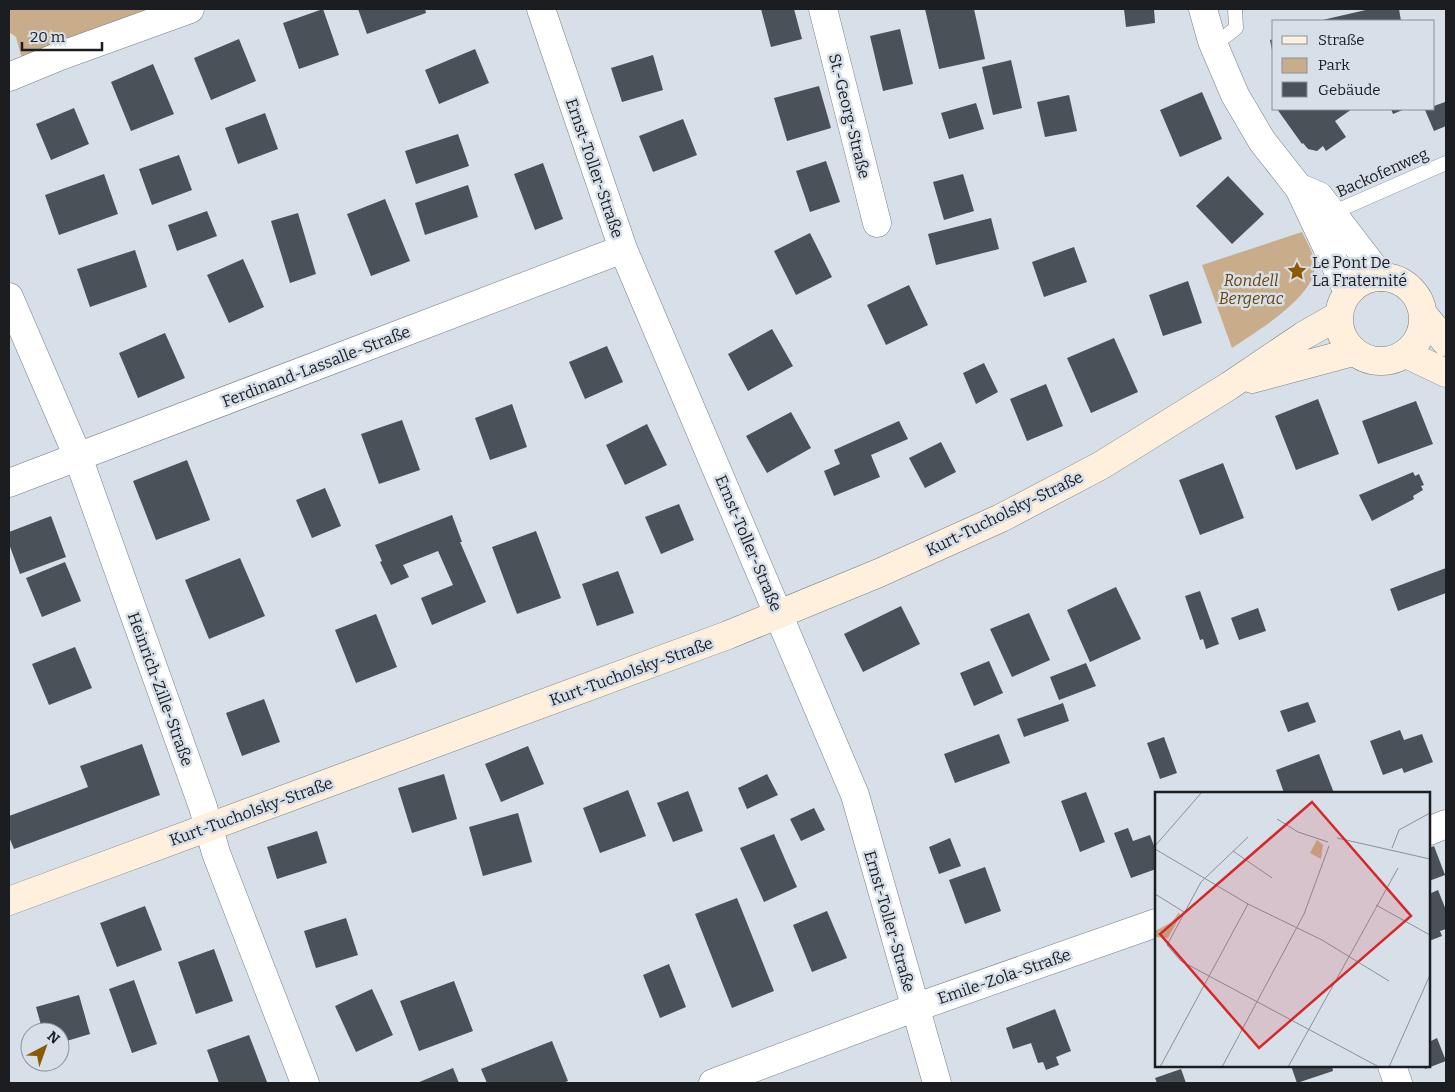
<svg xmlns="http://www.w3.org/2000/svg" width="1455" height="1092" font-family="Bitter,serif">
<rect width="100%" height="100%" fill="#d7dfe8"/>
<path fill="#c9ad8a" d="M9 9H158L22 59 16 37 9 32Z
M1302 232C1307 242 1314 254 1315 265 1316 297 1255 332 1232 348L1202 265Z"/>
<path fill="#4a5158" d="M323 9 339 55 299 69 283 23Z
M358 9H425L426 13 367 34Z
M761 9H794L802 39 771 47Z
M925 9H974L985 59 939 69Z
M1124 9H1154L1155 23 1126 27Z
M1370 9H1399L1401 21H1318Z
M900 29 913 84 883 91 870 36Z
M239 39 256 81 211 100 194 58Z
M1274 39V55H1273L1270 40Z
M475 49 489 83 439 104 425 70Z
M653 55 663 90 622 102 611 68Z
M1011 60 1022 108 993 115 982 67Z
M153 64 174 114 131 131 111 82Z
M819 86 831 128 787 141 774 98Z
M1202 92 1222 139 1180 157 1160 110Z
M1069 95 1077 131 1045 137 1037 102Z
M1445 102 1446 126 1434 131 1425 110 1434 109V106Z
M976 103 984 129 949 139 941 113Z
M74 108 89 144 51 160 36 124Z
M1277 109H1352L1335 121 1346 137 1326 151 1323 146 1317 151 1308 149 1303 143 1302 144Z
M1391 109H1405L1393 114Z
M265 113 278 149 238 164 225 128Z
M683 119 697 155 653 172 639 136Z
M458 134 469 166 416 184 405 151Z
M179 155 192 190 152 205 139 169Z
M826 161 840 202 810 212 796 171Z
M543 163 563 219 535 230 514 174Z
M104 174 118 214 59 235 45 195Z
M963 174 974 211 944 220 933 182Z
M1228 176 1264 214 1232 244 1196 206Z
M468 185 478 217 425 235 415 203Z
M385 199 410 261 371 276 347 214Z
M207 211 217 236 177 251 168 225Z
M298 213 316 274 290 283 271 221Z
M991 218 999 249 936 265 928 234Z
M810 233 832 277 796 295 774 251Z
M1074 247 1087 282 1044 297 1032 262Z
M135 250 147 287 90 307 77 269Z
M243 259 264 307 229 323 207 275Z
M1188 281 1202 323 1163 336 1149 295Z
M909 285 928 325 886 345 867 305Z
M772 329 793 366 748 391 728 354Z
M165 333 185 378 138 398 119 353Z
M1114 338 1138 392 1091 413 1067 358Z
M607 346 623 382 585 399 569 362Z
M984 363 998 392 976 404 963 373Z
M1046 384 1063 426 1027 441 1010 399Z
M1318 399 1339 454 1296 470 1275 416Z
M1416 401 1433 444 1378 464 1362 421Z
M512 404 527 447 490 460 475 418Z
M791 412 811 448 767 473 746 436Z
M402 420 420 470 379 484 361 434Z
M899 421 908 439 871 455 880 477 834 496 824 471 840 464 834 450Z
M647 424 667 465 625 485 606 445Z
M941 442 956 472 925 488 909 458Z
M187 460 210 520 156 540 133 481Z
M1223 463 1244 518 1200 535 1179 480Z
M1413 472 1415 476 1419 474 1424 485 1421 486 1423 490 1413 496 1414 499 1372 521 1359 495Z
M325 488 341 526 312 538 296 500Z
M679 504 694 540 661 554 645 517Z
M452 515 462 542H460L486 602 432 625 421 598 453 585 438 551 403 565 409 577 391 585 380 562 382 561 375 545Z
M51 516 66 557 20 574 9 544V532Z
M536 531 561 598 517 614 492 547Z
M240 558 265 616 209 639 185 580Z
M65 562 81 601 42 617 26 578Z
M1446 568V593L1398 611 1390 589Z
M618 571 634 613 597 626 582 584Z
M1116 587 1141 639 1090 662 1067 610Z
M1200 591 1219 644 1206 649 1203 639 1200 640 1185 596Z
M901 606 920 644 863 672 844 634Z
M1258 608 1266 631 1239 640 1231 618Z
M1029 613 1050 660 1012 677 990 629Z
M376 614 397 667 356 683 335 630Z
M75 647 92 688 49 705 32 664Z
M989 661 1003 693 974 706 960 673Z
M1086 663 1096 686 1059 700 1050 677Z
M264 699 280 742 242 756 226 713Z
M1308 702 1316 722 1288 732 1280 711Z
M1063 703 1069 721 1024 737 1017 719Z
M1400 730 1404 740 1422 734 1433 762 1404 773 1402 768 1383 775 1370 741Z
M999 734 1010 763 955 783 944 754Z
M1164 737 1177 773 1160 779 1147 743Z
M142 744 160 795 14 849 9 837V816L88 787 80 766Z
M528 746 544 784 501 802 485 764Z
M1319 754 1334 793H1284L1276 770Z
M444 774 457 819 412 833 398 788Z
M767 774 778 795 747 809 738 788Z
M628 790 646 836 600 853 583 808Z
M688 791 703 831 673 842 657 803Z
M1086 792 1105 842 1080 852 1061 801Z
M814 808 825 830 801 841 790 819Z
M518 813 532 862 483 876 469 827Z
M1128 828 1133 841 1150 835 1156 851V869L1131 878 1114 833Z
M317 831 327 863 277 879 267 847Z
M774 834 797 887 764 902 740 848Z
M950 838 961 866 939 874 929 847Z
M1434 846 1445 875 1429 881V848Z
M985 867 1001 911 965 924 949 880Z
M1438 890 1446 910V929L1440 931 1442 936 1429 941V894Z
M737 898 774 991 732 1008 695 914Z
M145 906 162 950 117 967 100 923Z
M827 911 847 958 812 972 793 925Z
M346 918 358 955 316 968 304 931Z
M214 949 233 1001 196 1014 178 962Z
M669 964 686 1007 660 1018 643 975Z
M134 980 157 1044 132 1053 109 989Z
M454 981 473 1031 419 1051 400 1001Z
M372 989 393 1035 356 1052 335 1006Z
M79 995 90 1034 60 1043V1032H43L36 1007Z
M1055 1009 1071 1051 1056 1057 1059 1065 1046 1070 1043 1062 1038 1063 1031 1043 1013 1049 1006 1028Z
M249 1035 267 1082 219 1083 207 1050Z
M1437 1038 1446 1061 1425 1069 1424 1066H1429V1042Z
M552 1041 568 1081 563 1083H487L481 1069Z
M1291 1066H1332L1333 1071 1297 1083Z
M453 1068 459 1083H417Z
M1181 1069 1186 1083H1157L1155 1078Z"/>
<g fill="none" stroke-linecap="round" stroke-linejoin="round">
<defs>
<path id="service" d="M1212 41 1226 36 1236 28 1235 9
M1332 213 1446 163"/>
<path id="minor" d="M541 9 623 249 855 795 937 1083
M823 9 877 223
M1203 9 1212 41 1235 95 1262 141 1299 188 1348 292
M9 77 60 56 190 9
M1300 188 1319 196 1381 277
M9 297 78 457 203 807 216 853 305 1083
M9 483 623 249
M1429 831 1446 824
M1392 1066 1398 1083
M713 1083 914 1008 1156 923"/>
<path id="secondary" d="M1339 319a42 42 0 1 1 84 0a42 42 0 1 1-84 0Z
M1423 314 1446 342
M1406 354 1446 373
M1252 379 1353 352
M9 901 728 635 879 573 1001 518 1100 466 1229 386 1303 336 1338 316"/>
</defs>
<use href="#service" stroke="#767e86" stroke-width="15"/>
<use href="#minor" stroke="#767e86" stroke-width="29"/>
<use href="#secondary" stroke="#767e86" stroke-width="29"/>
<use href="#service" stroke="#fff" stroke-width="14"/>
<use href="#minor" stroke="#fff" stroke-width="28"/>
<use href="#secondary" stroke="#fef0dd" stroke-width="28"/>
</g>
<defs>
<symbol id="sight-bare" viewBox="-9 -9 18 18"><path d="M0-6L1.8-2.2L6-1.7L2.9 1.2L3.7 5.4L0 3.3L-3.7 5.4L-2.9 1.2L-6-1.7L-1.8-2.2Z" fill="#8b5a02" stroke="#d7dfe8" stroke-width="2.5" paint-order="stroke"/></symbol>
</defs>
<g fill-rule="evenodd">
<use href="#sight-bare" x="1283" y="257" width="28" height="28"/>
</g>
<g text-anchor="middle" stroke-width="5" stroke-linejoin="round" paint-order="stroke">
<g font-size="16" fill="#1b1d21" stroke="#d7dfe8">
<text transform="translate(850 116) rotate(76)" y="6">St.-Georg-Straße</text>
<text transform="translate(595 168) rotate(71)" y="6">Ernst-Toller-Straße</text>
<text transform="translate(1382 172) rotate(-24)" y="6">Backofenweg</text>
<text transform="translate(316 366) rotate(-21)" y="6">Ferdinand-Lassalle-Straße</text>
<text transform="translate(1004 513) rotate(-26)" y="6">Kurt-Tucholsky-Straße</text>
<text transform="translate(749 543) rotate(67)" y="6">Ernst-Toller-Straße</text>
<text transform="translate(631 671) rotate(-20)" y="6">Kurt-Tucholsky-Straße</text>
<text transform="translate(161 689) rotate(70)" y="6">Heinrich-Zille-Straße</text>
<text transform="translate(251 811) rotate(-20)" y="6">Kurt-Tucholsky-Straße</text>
<text transform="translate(890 921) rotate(74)" y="6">Ernst-Toller-Straße</text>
<text transform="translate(1004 976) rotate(-19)" y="6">Emile-Zola-Straße</text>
</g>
<g font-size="16" fill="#1b1d21" stroke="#d7dfe8" text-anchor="start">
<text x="1312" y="268">Le Pont De<tspan x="1312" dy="18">La Fraternité</tspan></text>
</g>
<g font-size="16" font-style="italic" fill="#6b460c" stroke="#d7dfe8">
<text x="1251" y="286">Rondell<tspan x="1251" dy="18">Bergerac</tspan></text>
</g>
</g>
<g transform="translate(1155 792)">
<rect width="275" height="275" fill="#d7dfe8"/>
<path d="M162 48 168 53 166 67 155 61ZM24 120 25 124 13 146 0 145V139L17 130Z" fill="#c9ad8a"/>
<path fill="none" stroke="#8c9198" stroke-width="1" d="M122 27 143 40 173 50M93 45 46 90 12 153 26 169 224 275M182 46 275 67M0 54 47 0M237 56 244 38 275 21M0 57 93 112 167 148 234 189M78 59 117 86M0 102 29 120M221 113 275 143M5 275 93 112M67 275 149 122 174 54M133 275 243 76M234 275 275 183"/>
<path fill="#d62828" fill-opacity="0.15" stroke="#d62828" stroke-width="2.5" d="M157 10 256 124 104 256 5 142Z"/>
<rect width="275" height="275" fill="none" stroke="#1b1d21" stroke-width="2.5"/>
</g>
<rect width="1455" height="1092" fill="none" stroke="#1b1d21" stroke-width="20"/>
<rect x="1272" y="20" width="162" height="90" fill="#d7dfe8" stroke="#8c9198"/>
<rect x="1282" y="36" width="25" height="8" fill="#fef0dd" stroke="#8c9198"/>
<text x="1318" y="45" font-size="15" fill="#1b1d21">Straße</text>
<rect x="1282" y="58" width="25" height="15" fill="#c9ad8a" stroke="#8c9198"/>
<text x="1318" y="70" font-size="15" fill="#1b1d21">Park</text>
<rect x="1282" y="82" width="25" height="15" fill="#4a5158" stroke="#8c9198"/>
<text x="1318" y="95" font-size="15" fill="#1b1d21">Gebäude</text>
<g transform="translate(45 1047) rotate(41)"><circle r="24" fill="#d7dfe8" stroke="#8c9198"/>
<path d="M0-4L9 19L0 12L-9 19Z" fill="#8b5a02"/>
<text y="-8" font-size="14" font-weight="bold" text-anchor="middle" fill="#1b1d21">N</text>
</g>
<path d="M22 42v8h80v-8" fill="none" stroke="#1b1d21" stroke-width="2.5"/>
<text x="30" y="42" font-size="15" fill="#1b1d21" stroke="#d7dfe8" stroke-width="4" paint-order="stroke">20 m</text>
</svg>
